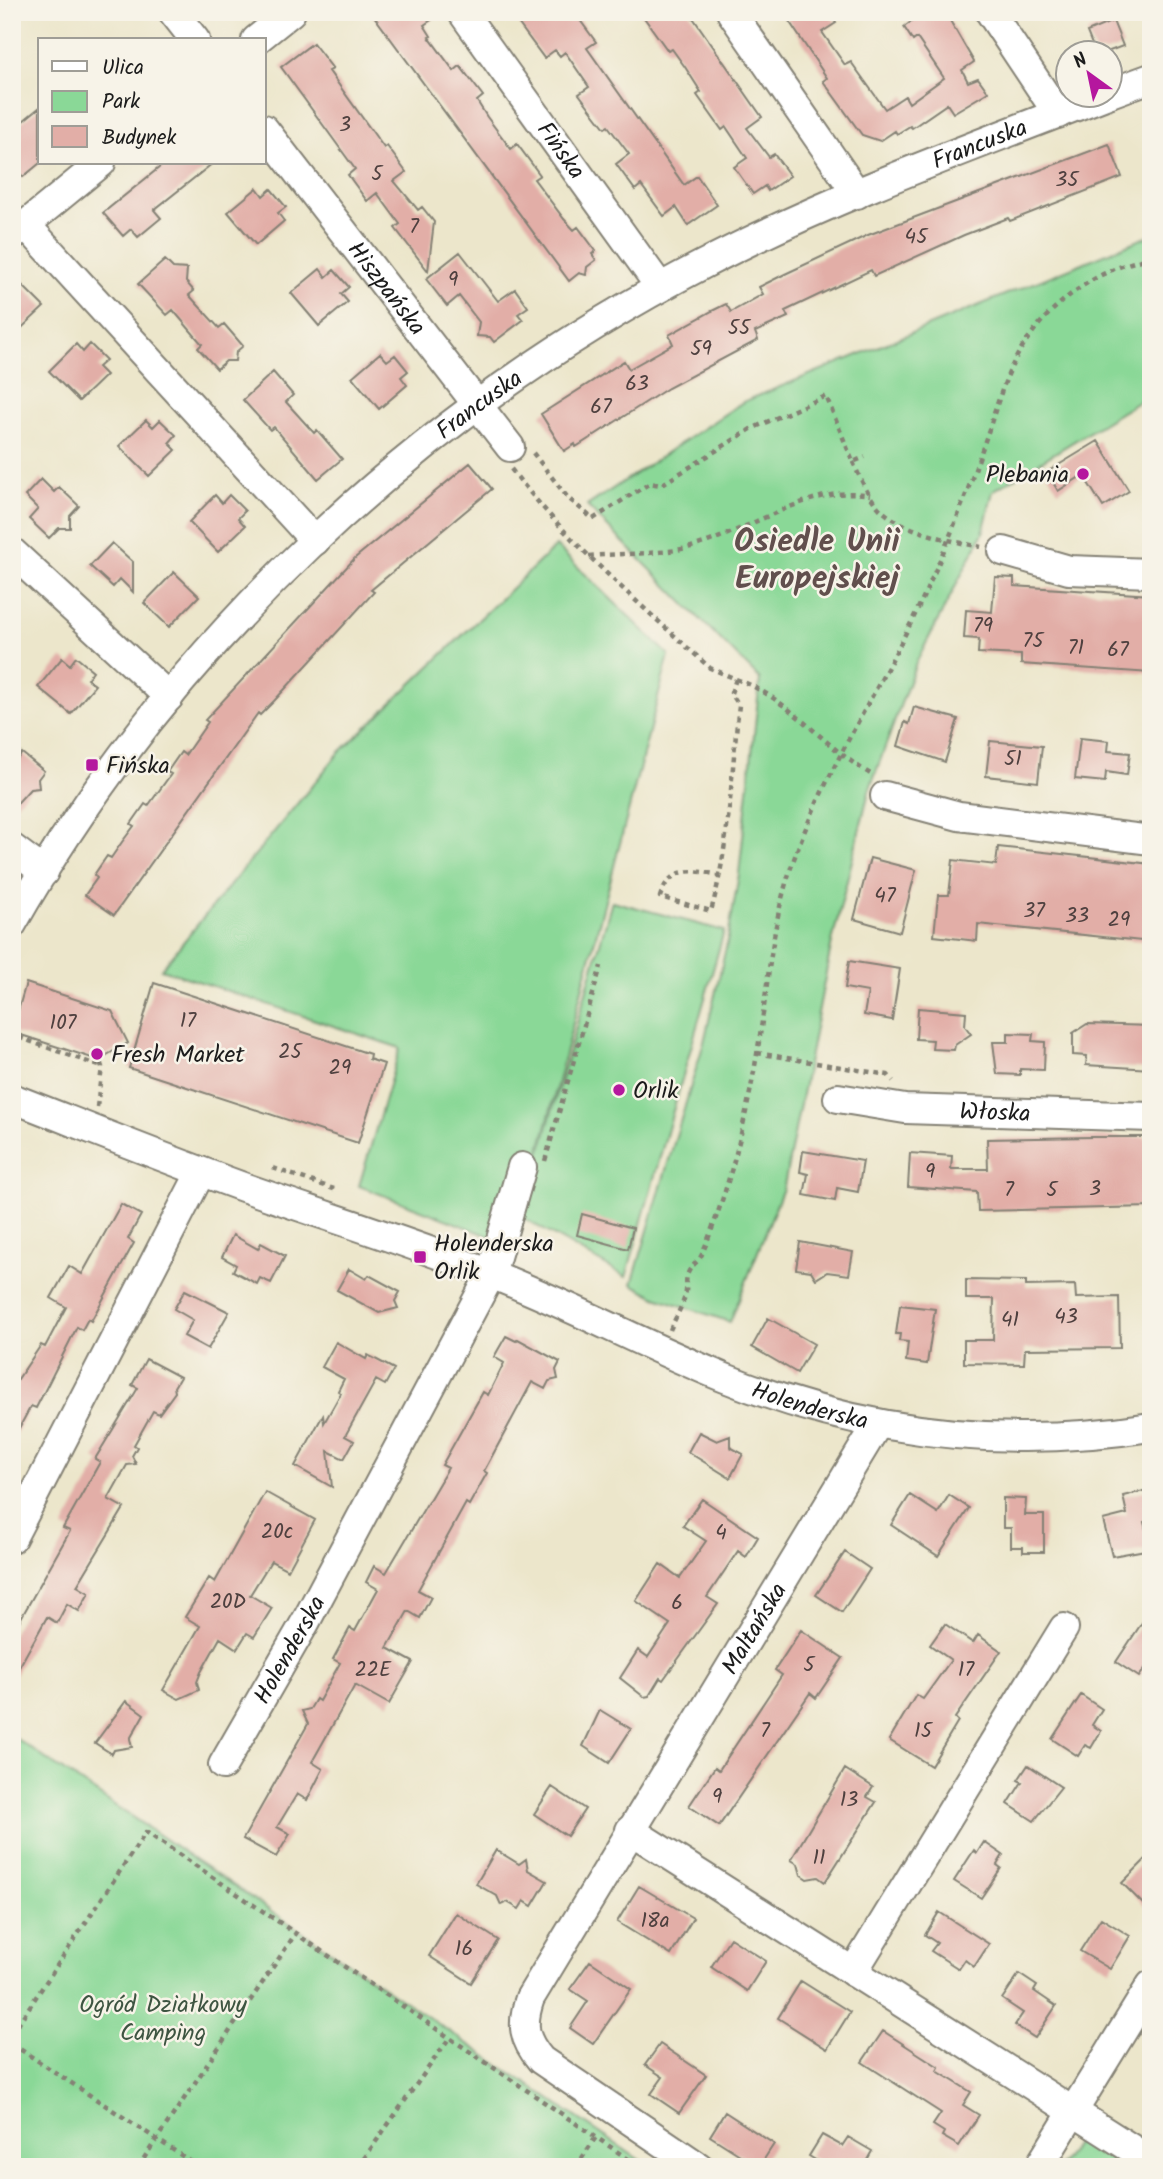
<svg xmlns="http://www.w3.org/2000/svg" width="1163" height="2179" font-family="Kalam,sans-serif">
<rect width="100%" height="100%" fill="#f7f3e8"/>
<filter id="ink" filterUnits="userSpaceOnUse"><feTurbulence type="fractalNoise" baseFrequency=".0143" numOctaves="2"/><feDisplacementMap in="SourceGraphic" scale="14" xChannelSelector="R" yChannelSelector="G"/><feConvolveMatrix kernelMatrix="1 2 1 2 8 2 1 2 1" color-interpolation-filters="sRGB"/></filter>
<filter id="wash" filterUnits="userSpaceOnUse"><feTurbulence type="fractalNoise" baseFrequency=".00686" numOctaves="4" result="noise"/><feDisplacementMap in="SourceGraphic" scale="28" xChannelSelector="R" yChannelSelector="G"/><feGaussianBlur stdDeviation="1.57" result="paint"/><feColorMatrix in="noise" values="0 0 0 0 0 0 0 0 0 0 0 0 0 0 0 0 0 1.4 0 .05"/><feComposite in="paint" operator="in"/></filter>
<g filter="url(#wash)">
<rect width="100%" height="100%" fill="#ece6cb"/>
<path fill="#8ad897" stroke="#537a5a" stroke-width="2" d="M1151 235V394L993 491 983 533 916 663 869 791 832 942 784 1186 730 1322 656 1297 632 1284 704 1042 727 943 739 874 760 679 587 506 743 402Z
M556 546 669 655 531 1185 612 901 724 931 626 1277 523 1218 515 1246 359 1186 400 1048 161 969 339 753Z
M12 1736 650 2167H12Z
M1078 2139 1122 2167H1060Z"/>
<g id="blocks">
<path fill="#e2aea7" d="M371 12H443L424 25 431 36 429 37 454 71 460 66 483 96 477 101 487 117 511 149 517 144 540 175 534 179 564 219 574 230 578 227 596 251 592 254 596 260 587 267 586 275 579 273 569 281Z
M510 12H574L596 42 587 48 684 185 697 176 717 205 688 225 676 207 664 216 641 185 635 190 616 164 629 154 608 126 605 128 579 94 589 87 565 52 560 56 555 50 544 58Z
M640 12H689L762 117 747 128 769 157 774 154 790 176 768 191 765 186 753 194 734 167 747 158 726 127 722 130 697 95 701 92 685 67 672 49 668 51Z
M783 12H828L836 23 822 32 845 65 851 62 885 109 905 96 909 103 944 78 917 38 913 41 904 27 925 12H945L974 62 962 70 968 82 978 78 988 92 953 113 947 104 912 128 910 126 897 134 895 131 880 141 862 135 823 81 827 78Z
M1113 21 1123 46 1107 52H1095L1087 32Z
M313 43 333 69 329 71 384 148 387 146 406 172 394 181 418 210 422 207 434 222 428 271 395 228 400 224 377 193 367 201 348 175 355 169 281 67Z
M40 107V163L23 177 12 164V130Z
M1109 144 1122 177 1010 221 1008 218 964 235 874 276 871 270 785 311 788 317 755 332 758 340 668 388 576 447 575 444 564 451 541 414 624 361 629 369 673 344 669 335 712 311 726 304 731 312 763 294 759 287 785 274 868 235Z
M165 163H213L154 210 161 218 138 237 131 229 123 236 103 213Z
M257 188 263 196 271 189 286 207 278 213 284 221 256 245 228 212Z
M460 252 498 301 515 289 528 307 518 314 523 320 494 342 490 337 477 336 479 322 459 296 447 306 426 279Z
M165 260 173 268 187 269 186 282 194 291 189 295 219 328 224 324 243 346 236 352 235 361H226L217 369 198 348 202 344 173 310 167 315 138 284Z
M320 269 326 277 334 270 349 287 341 294 348 302 319 326 291 293Z
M21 284 44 307 12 337V293Z
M76 344 83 352 90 344 106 360 98 367 106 375 79 401 49 371Z
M380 353 387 361 395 355 408 371 401 377 407 385 379 409 352 377Z
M273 372 293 395 286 402 314 433 317 430 342 459 318 479 274 427 270 430 243 400Z
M146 420 153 427 160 420 176 435 169 443 176 450 149 476 119 446Z
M1098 441 1129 491 1103 507 1083 475 1058 491 1047 472Z
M470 463 492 489 371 590 374 592 274 701 260 715 258 713 114 915 85 895 97 878 94 875 107 856 111 858 122 842 134 826 131 824 145 804 148 806 171 774 167 772 181 752 185 755 208 722 205 720 355 558Z
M41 479 54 492 59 487 79 506 70 516V528H59L49 538 29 519 38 509 25 496Z
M215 495 222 503 229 495 245 511 238 518 245 526 218 552 189 522Z
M112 543 133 562V592L120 579 113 587 90 566Z
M174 572 199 596 169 627 144 603Z
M995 577 1014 578V586L1151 595V673L1021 664V655L978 653 979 639 964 638 966 610 992 612Z
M76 657 93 671 87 679 95 685 71 714 38 687 62 658 70 665Z
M914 707 958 719 945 762 898 746 905 722 909 724Z
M1080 738 1109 741 1108 751 1130 753 1127 775 1106 772 1105 782 1075 779Z
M990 741 1042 746 1038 782 986 776Z
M22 753 44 771 38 779 39 788 30 789 12 809V765Z
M998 847 1151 864V942L978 924 977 941 934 936 938 895H949L953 860 996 865Z
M870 858 916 870 900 932 854 919Z
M849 961 900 969 892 1020 864 1015 868 992 845 988Z
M26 983 112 1011 128 1043 98 1060 12 1032Z
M154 983 370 1054 369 1059 384 1064 358 1143 129 1068Z
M918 1008 966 1012 965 1026 971 1034 955 1045 954 1050 932 1049 933 1040 916 1039Z
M1087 1024 1151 1026V1069L1086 1065 1087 1056 1073 1055V1033Z
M1008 1033 1033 1034 1032 1041 1045 1042 1044 1070 1020 1069V1075L997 1074 993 1042H1008Z
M1093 1137H1146L1147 1165H1151V1207L978 1211 977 1192 908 1187 910 1153 952 1156 951 1169H988L987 1139Z
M803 1151 863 1161 858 1192 837 1188 835 1201 804 1195 808 1174 800 1172Z
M121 1204 141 1215 128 1239 134 1243 91 1321 88 1319 82 1330 77 1327 36 1408 31 1406 12 1441V1395L16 1382 41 1345 45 1347 66 1307 51 1298 69 1266 82 1274Z
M582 1214 633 1228 628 1249 577 1235Z
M233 1235 258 1249 261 1243 285 1256 271 1283 260 1278 257 1284 233 1271 236 1265 222 1257Z
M800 1242 853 1252 849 1275 827 1272 816 1279 811 1271 796 1269Z
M349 1269 366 1279 369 1275 400 1292 395 1301 398 1308 379 1313 337 1290Z
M966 1280 1026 1281V1286L1075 1285 1076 1298 1119 1297 1120 1348 1025 1349 1024 1364 964 1363V1340H993L994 1299H966Z
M185 1290 229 1312 208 1349 184 1336 193 1320 174 1309Z
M900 1305 935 1309 927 1364 906 1361 908 1342 899 1341 900 1334H896Z
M768 1318 814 1344 797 1373 752 1347Z
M506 1336 516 1341 518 1339 560 1362 556 1370 558 1379 549 1381 545 1389 532 1382 484 1471 487 1473 469 1505 466 1503 418 1590 431 1597 420 1618 408 1611 387 1648 413 1662 389 1704 355 1685 312 1762 323 1769 307 1800 297 1794 277 1827 290 1834 276 1857 243 1839 308 1724 302 1711 310 1709 316 1699 319 1701 340 1663 333 1659 350 1628 355 1631 378 1589 366 1582 374 1566 386 1573 448 1468 442 1465 483 1392 488 1395 504 1363 494 1357Z
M336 1342 366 1359 368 1355 394 1369 385 1385 376 1380 345 1436 354 1441 344 1459 328 1451 332 1487 295 1466 323 1415 324 1423 341 1393 338 1391 344 1379 322 1367Z
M146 1359 180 1377 174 1387 175 1392 159 1414 153 1411 134 1445 137 1447 132 1456 136 1464 127 1465 108 1499 124 1508 77 1586 89 1593 79 1611 67 1604 57 1623 47 1617 12 1680V1634L70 1531 63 1528 100 1462 95 1459 138 1388 132 1385Z
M699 1432 717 1441 730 1436V1447L743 1454 730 1478 688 1452Z
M1148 1490 1151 1520 1144 1522 1151 1549 1112 1556 1103 1520 1127 1514 1123 1496Z
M265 1492 315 1520 288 1570 271 1561 250 1595 272 1608 254 1637 247 1633 237 1649 220 1638 201 1672 197 1682 199 1690 179 1699 163 1690 200 1626 185 1617 209 1578 215 1582Z
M910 1495 938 1513 949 1495 969 1508 938 1556 891 1525Z
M1003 1498 1026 1499 1025 1515H1044V1552H1023V1547H1011V1528H1003Z
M702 1499 758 1537 746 1557 738 1551 707 1597 718 1604 663 1680 660 1678 649 1696 644 1697 620 1678 638 1650 648 1657 670 1624 636 1601 660 1564 680 1578 706 1541 683 1526Z
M845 1552 870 1569 842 1612 816 1595Z
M1151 1609V1660L1139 1677 1116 1662Z
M945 1624 973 1643 978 1635 1001 1651 955 1718 958 1721 931 1766 889 1740 916 1695 923 1699 951 1660 930 1645Z
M801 1630 843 1658 816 1698 810 1693 719 1826 689 1806 715 1767 719 1770 782 1675 775 1670Z
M1081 1695 1102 1709 1092 1725 1101 1731 1091 1748 1085 1745 1078 1756 1052 1739Z
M126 1701 144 1714 130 1739 132 1747 114 1750 112 1754 95 1743Z
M600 1710 631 1729 609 1763 583 1746Z
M1028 1765 1061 1787 1034 1821 1008 1804 1022 1782 1018 1780Z
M845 1769 873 1787 867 1797 876 1802 825 1882 818 1877 807 1879 801 1875 798 1864 791 1860Z
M552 1787 585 1809 567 1836 534 1814Z
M984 1842 1003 1855 997 1865 1001 1868 981 1898 954 1881 974 1850 977 1853Z
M496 1850 519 1864 526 1859 528 1870 547 1881 532 1906 524 1901 519 1909 507 1902 501 1905 497 1896 476 1884Z
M1151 1854V1912L1122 1883Z
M639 1886 693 1918 671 1955 617 1922Z
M939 1912 989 1944 974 1967 965 1960 959 1969 931 1951 937 1943 925 1935Z
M456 1913 498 1940 471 1983 429 1956Z
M1101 1918 1130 1936 1110 1969 1080 1951Z
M730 1938 766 1961 747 1991 711 1967Z
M590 1961 631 1989 593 2044 570 2028 588 2001 570 1989Z
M1019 1974 1037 1986 1034 1991 1056 2006 1035 2038 1015 2025 1023 2013 1002 1999Z
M801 1981 850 2012 827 2049 778 2018Z
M883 2031 939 2067 937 2071 971 2092 963 2105 979 2115 959 2146 942 2136 944 2132 933 2125 941 2113 862 2062Z
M660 2044 706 2075 679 2113 651 2094 663 2077 645 2065Z
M725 2112 774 2144 759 2167 710 2136Z
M822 2135 842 2146 848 2137 872 2151 863 2167H827L809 2156Z"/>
</g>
</g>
<g filter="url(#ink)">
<use href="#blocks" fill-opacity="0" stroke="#848174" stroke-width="2"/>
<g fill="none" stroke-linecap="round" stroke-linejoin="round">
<defs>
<g id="minor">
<path d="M173 12 195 40"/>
<path id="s1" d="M462 12 660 287"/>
<path d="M731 12 857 194"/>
<path d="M990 12 1058 114"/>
<path d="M256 40 291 12"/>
<path d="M1110 93 1151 78"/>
<path id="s2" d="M264 129 510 447"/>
<path d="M26 225 315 541"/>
<path d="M12 236 101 163"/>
<path d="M1003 551 1069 570 1151 573"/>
<path d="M12 552 169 697"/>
<path d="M885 796 959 816 1151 840"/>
<path d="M12 848 44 872"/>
<path id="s3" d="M12 924C171 644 418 412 704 264 833 197 972 147 1108 94"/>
<path id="s4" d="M12 1098C89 1128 166 1159 243 1187 325 1216 407 1241 488 1273 569 1304 645 1346 725 1378 862 1433 1005 1450 1151 1427"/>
<path id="s5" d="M838 1098 905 1109 1151 1117"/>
<path d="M12 1538 201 1172"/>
<path id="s6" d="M223 1765 306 1621 491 1274 522 1167"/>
<path d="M630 1830 1151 2161"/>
<path d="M853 1972 1064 1628"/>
<path id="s7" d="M699 2167 541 2060C523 2039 521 2024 530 1998L877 1425"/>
<path d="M1039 2167 1151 1985"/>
</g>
</defs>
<use href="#minor" stroke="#848174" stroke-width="32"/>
<path stroke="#848174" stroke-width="4.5" stroke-dasharray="5 5" stroke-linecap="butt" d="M533 453 568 498 593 519 650 483 661 485 751 429 826 396 853 462 865 457
M853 462C860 478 868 496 880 509 903 531 951 541 981 547
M511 469C569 544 640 604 710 668L736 679 731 693 739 705C731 773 730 845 711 911L660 897C670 865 693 870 720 875
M589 556C622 553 659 555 691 547 748 532 812 483 870 495
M736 679C793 700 822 747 874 776
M12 1009V1018
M12 1031 13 1030
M12 1035 14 1039 18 1037 102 1067
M757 1053 888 1075 893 1081
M97 1107 102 1067 99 1059
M545 1161 601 966
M273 1168 334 1189
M670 1330C675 1318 684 1304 686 1291 687 1285 685 1279 688 1273 691 1265 699 1262 702 1254 729 1190 746 1121 757 1054 767 995 770 937 787 880 819 776 883 687 927 589 949 541 968 491 985 441 997 407 1005 371 1027 340 1056 299 1101 267 1151 258
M12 2033 146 1832 640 2167
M12 2044 199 2167
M138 2167 296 1933
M358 2167 450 2037
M576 2167 596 2137"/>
<use href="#minor" stroke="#fff" stroke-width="28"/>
</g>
</g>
<g fill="#b5179e" stroke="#f7f3e8" stroke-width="2.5">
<circle cx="1083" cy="474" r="7"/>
<rect x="85" y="758" width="14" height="14" rx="3.5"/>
<circle cx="97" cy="1054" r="7"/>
<circle cx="619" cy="1090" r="7"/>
<rect x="413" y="1250" width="14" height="14" rx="3.5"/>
</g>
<g text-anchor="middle" stroke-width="5" stroke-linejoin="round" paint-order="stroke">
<g font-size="21" fill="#4e403f">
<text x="345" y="131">3</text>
<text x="377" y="180">5</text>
<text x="1067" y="186">35</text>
<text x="414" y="233">7</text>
<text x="916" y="243">45</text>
<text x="453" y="286">9</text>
<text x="739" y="334">55</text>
<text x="701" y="355">59</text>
<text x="637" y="390">63</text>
<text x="601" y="413">67</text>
<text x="983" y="632">79</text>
<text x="1033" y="647">75</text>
<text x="1076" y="654">71</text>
<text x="1118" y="656">67</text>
<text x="1013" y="765">51</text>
<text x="885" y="902">47</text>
<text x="1034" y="917">37</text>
<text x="1077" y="922">33</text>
<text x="1119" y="926">29</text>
<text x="188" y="1027">17</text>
<text x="63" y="1029">107</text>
<text x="290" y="1058">25</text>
<text x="340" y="1074">29</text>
<text x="930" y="1178">9</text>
<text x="1095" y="1195">3</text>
<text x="1009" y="1196">7</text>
<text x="1052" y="1196">5</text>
<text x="1066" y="1323">43</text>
<text x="1010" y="1326">41</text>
<text x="277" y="1538">20c</text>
<text x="721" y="1539">4</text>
<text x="228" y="1608">20D</text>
<text x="677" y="1609">6</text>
<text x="809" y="1671">5</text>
<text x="373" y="1676">22E</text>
<text x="966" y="1676">17</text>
<text x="765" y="1737">7</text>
<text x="923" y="1737">15</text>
<text x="717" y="1803">9</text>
<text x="849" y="1806">13</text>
<text x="819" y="1864">11</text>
<text x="655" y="1927">18a</text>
<text x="464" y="1955">16</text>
</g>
<g font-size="24" fill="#1c1c1c" stroke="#f7f3e8">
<text dy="8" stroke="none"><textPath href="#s3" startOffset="1270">Francuska</textPath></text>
<text dy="8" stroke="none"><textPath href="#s1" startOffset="170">Fińska</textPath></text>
<text dy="8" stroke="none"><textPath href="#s2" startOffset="201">Hiszpańska</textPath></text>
<text dy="8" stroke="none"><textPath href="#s3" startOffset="704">Francuska</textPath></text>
<text dy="8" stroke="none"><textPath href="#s5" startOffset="158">Włoska</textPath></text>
<text dy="8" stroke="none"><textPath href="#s4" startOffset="856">Holenderska</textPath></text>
<text dy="8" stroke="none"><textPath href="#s7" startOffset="690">Maltańska</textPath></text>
<text dy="8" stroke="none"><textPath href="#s6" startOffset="133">Holenderska</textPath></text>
</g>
<g font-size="24" fill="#1c1c1c" stroke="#f7f3e8" text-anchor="start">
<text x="1069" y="482" text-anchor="end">Plebania</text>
<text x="106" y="773">Fińska</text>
<text x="111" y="1062">Fresh Market</text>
<text x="633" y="1098">Orlik</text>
<text x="434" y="1251">Holenderska<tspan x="434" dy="28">Orlik</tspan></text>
</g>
<g font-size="24" fill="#3d5441" stroke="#f7f3e8">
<text x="163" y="2012">Ogród Działkowy<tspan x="163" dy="28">Camping</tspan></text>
</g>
<g font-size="32" font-weight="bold" fill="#614f4d" stroke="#f7f3e8">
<text x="817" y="551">Osiedle Unii<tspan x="817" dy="37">Europejskiej</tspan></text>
</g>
</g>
<rect width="1163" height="2179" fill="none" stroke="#f7f3e8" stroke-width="42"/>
<rect x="38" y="38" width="228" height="126" fill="#f7f3e8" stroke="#9f9d96" stroke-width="2"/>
<rect x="52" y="61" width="35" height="10" fill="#ffffff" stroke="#9f9d96" stroke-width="2"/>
<text x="102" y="74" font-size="21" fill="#1c1c1c">Ulica</text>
<rect x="52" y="91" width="35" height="21" fill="#8ad897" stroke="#9f9d96" stroke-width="2"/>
<text x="102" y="108" font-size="21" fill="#1c1c1c">Park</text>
<rect x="52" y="126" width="35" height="21" fill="#e2aea7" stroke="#9f9d96" stroke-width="2"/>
<text x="102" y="144" font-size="21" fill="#1c1c1c">Budynek</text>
<g transform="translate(1089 74) rotate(327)"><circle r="33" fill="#f7f3e8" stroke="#9f9d96" stroke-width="2"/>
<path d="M0-5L12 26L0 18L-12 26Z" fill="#b5179e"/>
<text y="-10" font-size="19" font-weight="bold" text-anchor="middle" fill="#1c1c1c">N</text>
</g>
</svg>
